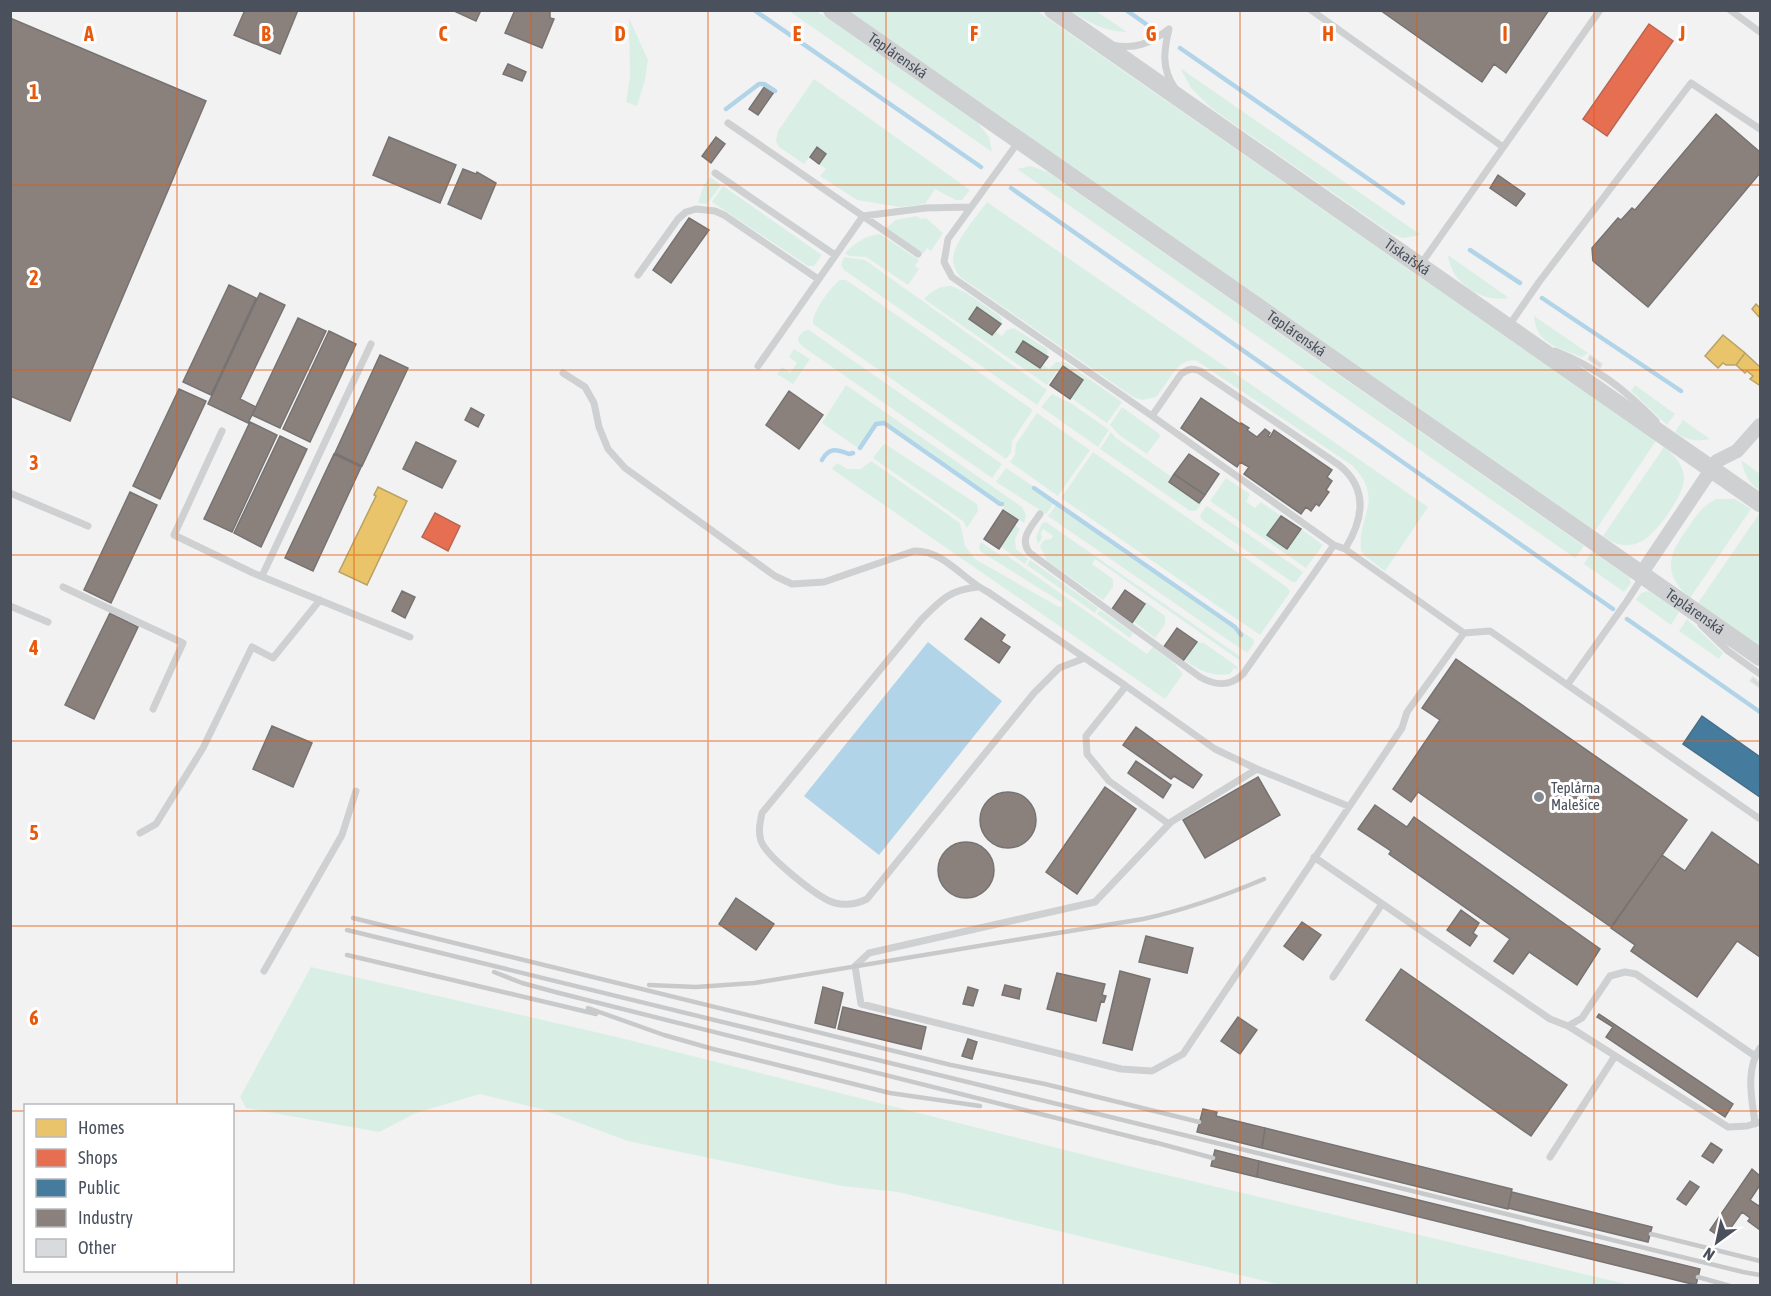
<svg xmlns="http://www.w3.org/2000/svg" width="1771" height="1296" font-family="'Asap Condensed',sans-serif">
<rect width="100%" height="100%" fill="#f2f2f2"/>
<path fill="#d9efe5" d="M789 11H816L829 19 978 123 989 137 992 152Z
M849 11H1037L1656 441 1595 531Z
M1071 11H1096L1127 32C1106 32 1088 22 1071 11Z
M629 18 648 60 645 80 637 106 626 102 630 77Z
M1180 68 1421 235 1403 238 1392 234 1211 108 1191 88Z
M814 79 970 190 962 200H956L935 189 925 204 900 207 857 200 820 176 826 169 819 164 826 154 817 147 804 164 779 147 776 141 778 131Z
M1030 166 1048 172 1584 546 1575 558 1017 169Z
M710 177 721 185 707 204 698 203 704 185Z
M723 186 822 255 814 266H808L712 202Z
M987 202 1428 507 1385 571 1366 557 1361 551C1357 515 1385 501 1353 466L1197 361C1176 357 1168 385 1156 397L1142 400 1133 397 960 277C957 272 953 266 953 260 953 243 977 216 987 202Z
M917 216 921 219 926 218 943 233 931 251 927 248 923 254 886 228 896 220Z
M880 234 919 260 915 266 919 269 908 285 866 257 849 256 845 253C856 242 865 236 880 234Z
M1448 255 1509 298C1482 303 1451 284 1448 255Z
M844 257 865 260 1047 390 1037 405 844 270 841 265Z
M840 280H846L852 284 1033 410 1012 441 1011 452 1006 459 813 324C811 314 831 286 840 280Z
M951 286 965 292 1000 316 1002 320 1001 324 977 307 969 318 992 335 995 331 1002 336 1007 330 1014 328 1047 349 1048 357 1023 341 1016 351 1040 368 1042 364 1049 369 1056 362H1065L1122 402 1107 423 1071 398 1083 380 1064 366 1059 371H1057L1047 385 924 299C932 290 940 286 951 286Z
M1534 316 1588 353 1582 357C1560 348 1536 345 1534 316Z
M809 330 1002 464 992 478 802 346 798 341 799 336 804 331Z
M794 349 810 359 793 384 777 374 782 367 790 373 797 363 789 357Z
M846 385 1022 507 1026 515 1024 523 1003 510 1004 507 883 422 876 423 858 448 822 423Z
M1635 385 1675 414 1667 425 1631 391Z
M1052 394 1072 404 1109 430 1098 447 1041 407Z
M1122 407 1161 435 1147 454 1119 435 1110 425Z
M1037 413 1090 450 1058 496 1010 462 1015 455 1016 444Z
M1683 420 1710 439C1696 442 1686 440 1675 432Z
M1111 432 1116 438 1172 477 1169 483 1199 503H1202L1196 511H1190L1100 449Z
M885 444 977 504 978 511 967 528 963 521 873 458 882 446Z
M1664 447C1674 455 1683 464 1684 477 1684 490 1676 501 1670 511 1653 535 1634 559 1603 536Z
M1093 452 1287 587 1290 592 1260 635 1061 498Z
M1741 460 1760 474V491C1748 482 1745 475 1741 460Z
M871 461 960 523 965 546 975 559 1059 607 1063 606 1061 602 980 551 979 547 981 542 1001 556 1006 555 1147 654 1153 647 1173 662 1183 674 1165 699 832 469 837 463 847 469H861Z
M1006 468 1055 501 1046 514 996 482Z
M1226 478 1250 494 1246 502 1255 508 1261 502 1281 516 1268 535 1287 548 1301 529 1323 545 1306 568 1210 501Z
M1716 499H1735L1751 509 1690 598C1662 574 1668 555 1687 529 1696 516 1702 506 1716 499Z
M1058 503 1253 639 1254 643 1248 652 1244 651 1048 516Z
M1207 506 1303 572 1296 582H1292L1202 520 1200 515Z
M1759 514 1760 515V647L1698 603Z
M1046 522 1241 657 1239 660 1095 559 1092 564 1113 579V587L1103 600 1047 561 1040 546 1044 540 1051 539 1053 536 1043 529 1041 533 1042 538 1038 544 1036 537 1042 523Z
M1015 525 1020 529 1015 539 1016 549 1028 559 1025 564 1001 547Z
M1592 551 1629 577 1631 583 1624 592 1584 564Z
M1030 560 1098 608 1095 613 1027 565Z
M1649 591 1679 612 1671 625 1636 600 1641 593Z
M1146 602 1165 616V624L1155 638 1133 621Z
M1100 610 1133 633 1130 638 1097 614Z
M1687 619 1723 653 1719 659 1679 631Z
M1197 642 1204 643 1235 665 1238 668 1237 670 1234 668 1230 674C1211 677 1199 670 1184 660Z
M311 967 617 1037 1137 1168 1630 1285H1281L898 1192 842 1186 628 1141 541 1109 480 1094 416 1113 379 1132 246 1108 240 1097Z"/>
<path fill="#b1d4e9" d="M928 642 1002 701 879 855 804 796Z"/>
<path fill="#e9c46a" stroke="#b9a266" stroke-width="1.5" d="M1756 304 1759 307 1760 305V318L1752 309Z
M1723 335 1745 353 1736 365H1726L1723 363 1718 368 1705 356Z
M1745 353 1760 367V383L1759 385 1750 379 1753 376 1747 371 1745 373 1736 365Z
M378 487 407 501 367 585 339 572 376 496 374 495Z"/>
<path fill="#e76f51" stroke="#b86655" stroke-width="1.5" d="M1649 24 1673 41 1607 136 1583 119Z
M435 513 460 526 448 551 422 537Z"/>
<path fill="#457b9d" stroke="#466e8a" stroke-width="1.5" d="M1702 716 1760 757V797L1683 744Z"/>
<path fill="#8a817c" stroke="#777373" stroke-width="1.5" d="M245 10H298L280 54 234 35Z
M452 10H481L476 21Z
M515 10H548L550 12V18L554 19 542 48 505 33Z
M1380 10H1549L1506 73 1494 64 1482 82Z
M10 18 206 101 70 421 10 396Z
M508 64 526 72 522 81 503 74Z
M765 86 774 92 758 115 749 109Z
M1716 114 1760 152V173L1648 307 1593 261 1592 248 1618 218 1621 220 1632 208 1635 210Z
M389 137 456 165 440 203 373 175Z
M716 137 725 144 711 163 702 156Z
M817 147 826 154 819 164 810 157Z
M463 169 476 174 477 172 496 183 481 219 448 204Z
M1498 175 1525 194 1516 206 1490 188Z
M689 218 709 230 671 283 653 270Z
M229 285 256 298 211 395 183 382Z
M260 293 285 305 240 399 256 407 248 423 208 404Z
M977 307 1001 324 992 335 969 319Z
M298 318 326 331 280 428 252 415Z
M329 331 356 344 310 442 283 429Z
M1023 341 1048 357 1040 368 1016 352Z
M380 355 408 368 362 466 335 453Z
M1063 366 1083 380 1070 399 1050 385Z
M179 389 206 401 160 499 133 486Z
M789 391 823 415 799 449 766 425Z
M1201 398 1240 424 1241 423 1249 428 1247 430 1257 437 1265 429 1270 433 1268 436 1270 437 1274 430 1332 470 1327 477 1332 481 1326 490 1329 492 1319 506 1316 504 1311 511 1306 507 1301 514 1244 474 1249 467 1240 462 1237 467 1181 428Z
M471 408 484 415 478 427 465 420Z
M250 422 277 435 232 532 204 519Z
M280 436 307 449 261 547 234 533Z
M416 442 456 461 442 488 403 469Z
M334 454 361 467 313 571 285 558Z
M1189 454 1219 474 1205 495 1174 474Z
M1174 474 1205 495 1199 503 1169 482Z
M130 492 157 505 111 603 84 590Z
M1003 510 1018 520 999 549 984 539Z
M1281 516 1301 529 1287 549 1267 535Z
M1125 590 1145 604 1132 623 1112 609Z
M402 591 415 597 405 618 392 611Z
M110 613 138 627 94 719 65 705Z
M981 618 1005 635 1001 641 1010 647 999 663 965 639Z
M1177 628 1197 642 1183 661 1163 648Z
M1456 659 1687 820 1611 927 1418 792 1411 802 1393 789 1440 720 1422 708Z
M272 726 312 743 293 787 253 769Z
M1136 727 1202 775 1193 788 1174 776 1171 779 1123 745Z
M1136 761 1171 785 1163 798 1128 773Z
M1258 777 1280 815 1205 858 1183 820Z
M1105 787 1136 809 1077 894 1046 872Z
M980 820a28 28 0 1 1 56 0a28 28 0 1 1-56 0Z
M1375 805 1407 827 1414 817 1600 949 1577 985 1529 952 1513 974 1494 961 1510 939 1389 854 1391 851 1358 829Z
M1712 832 1760 866V957L1737 941 1697 997 1631 951 1635 945 1611 928 1662 855 1685 871Z
M938 870a28 28 0 1 1 56 0a28 28 0 1 1-56 0Z
M736 898 774 924 756 950 719 924Z
M1461 910 1479 923 1473 933 1477 936 1470 946 1447 930Z
M1302 922 1321 935 1303 960 1284 946Z
M1146 936 1193 948 1187 973 1139 962Z
M1401 969 1567 1085 1531 1136 1366 1020Z
M1120 971 1150 979 1132 1050 1103 1043Z
M1057 973 1105 984 1102 995 1106 996 1104 1002 1101 1001 1096 1021 1047 1009Z
M1005 985 1021 989 1019 999 1002 995Z
M823 987 843 993 835 1028 815 1023Z
M968 987 978 990 973 1006 963 1004Z
M843 1007 926 1027 921 1049 838 1029Z
M1599 1014 1733 1104 1725 1117 1606 1037 1613 1027 1597 1017Z
M1238 1017 1257 1030 1240 1054 1221 1041Z
M968 1039 977 1042 972 1059 962 1056Z
M1203 1109 1217 1112 1216 1116 1265 1128 1262 1148 1197 1132Z
M1265 1128 1512 1189 1508 1209 1262 1148Z
M1711 1143 1722 1150 1713 1163 1702 1156Z
M1215 1150 1259 1161 1257 1177 1211 1166Z
M1259 1161 1700 1269 1696 1285 1257 1177Z
M1752 1169 1760 1176V1185L1750 1200 1759 1206 1760 1203V1230L1748 1221 1750 1218 1742 1212 1723 1239 1710 1230Z
M1690 1181 1699 1187 1686 1205 1677 1199Z
M1512 1192 1652 1227 1648 1242 1508 1208Z"/>
<g fill="none" stroke-linecap="round" stroke-linejoin="round">
<path stroke="#b1d4e9" stroke-width="4.5" d="M754 10 981 167
M1126 10 1146 24
M1180 48 1403 203
M726 109 759 84H764L775 91
M1011 188 1424 477
M1470 250 1520 283
M1542 298 1681 391
M860 448 876 424 884 423 1000 504H1002
M822 460C829 447 837 449 849 454L853 453
M1427 479 1613 609
M1034 488 1235 627 1241 635
M1627 619 1760 712"/>
</g>
<path fill="#d9dadc" stroke="#e3e4e5" stroke-width="1.5" d="M1590 355 1602 364 1600 368 1588 359Z
M1753 677 1760 683V688L1750 681Z"/>
<g fill="none" stroke-linecap="round" stroke-linejoin="round">
<path stroke="#ced0d2" stroke-width="7" d="M1311 10 1503 147
M1730 10 1760 32
M1112 45C1135 50 1151 43 1169 29 1164 50 1161 69 1175 88
M728 123 918 254
M1019 141 948 239 944 262 952 277 1152 416 1181 374C1188 369 1192 368 1200 371L1339 465C1369 489 1363 520 1345 549
M715 173 835 255
M1421 264 1600 10
M638 275 678 219 686 212 696 209 715 211 724 215 818 279
M1508 327 1539 282 1691 83 1760 129
M1555 351C1598 368 1624 389 1656 421
M758 366 863 216 926 208 971 207
M563 373 585 387 594 403 599 427 608 449 625 468 775 576 792 584 824 582 914 551C944 550 963 580 988 592L1126 686
M1152 416 1334 545 1345 549 1464 633
M222 431 174 535 253 573 410 637
M10 493 88 526
M1040 514C1032 526 1018 539 1030 553L1200 677C1216 686 1230 687 1243 674L1334 545
M262 576 371 344
M63 587 183 643 153 709
M978 587C949 590 941 600 921 620L762 813C760 823 758 831 761 841 767 857 819 899 835 903 847 906 857 904 867 899L1034 693 1059 668 1085 658
M10 606 48 622
M1701 625 1728 651 1760 674
M1568 684 1627 601 1638 584 1640 576
M1348 806 1257 769 1171 822 1095 902 869 953 855 966 861 1004 1121 1069 1152 1071 1183 1054 1402 728 1407 712 1464 633 1490 631 1760 819
M1169 824 1109 781 1087 754 1086 736 1126 686 1215 749 1257 769
M140 833 156 824 203 748 252 647 273 658 320 600
M1314 857 1550 1019 1568 1026 1582 1018 1610 976 1625 972 1636 974 1755 1056
M264 971 342 835 356 791
M1333 977 1382 904
M1568 1026 1728 1127 1747 1126 1760 1122
M1755 1124C1752 1099 1745 1070 1760 1048
M1550 1157 1615 1056"/>
<path stroke="#ced0d2" stroke-width="14" d="M1641 574 1717 461 1737 451 1760 425"/>
<g stroke="#ced0d2" stroke-width="18">
<path id="s1" d="M832 10 1760 657"/>
<path id="s2" d="M1053 10 1760 503"/>
</g>
<path stroke="#c8c9cb" stroke-width="4.5" d="M353 918 951 1065 1045 1084 1199 1122
M347 930 1743 1272 1760 1275
M347 955 596 1014
M494 972 522 983 559 993 1156 1143
M649 985 696 987 754 983 1143 919C1185 910 1224 896 1264 879
M588 1008 664 1035 713 1049 890 1093 980 1106
M1150 1141 1213 1158
M1651 1234 1760 1261
M1698 1277 1730 1286"/>
</g>
<path fill="none" stroke="#e8590c" stroke-width="1.5" stroke-opacity="0.55" d="M177 10V1106M354 10V1286M531 10V1286M708 10V1286M886 10V1286M1063 10V1286M1240 10V1286M1417 10V1286M1594 10V1286M10 185H1760M10 370H1760M10 555H1760M10 741H1760M10 926H1760M10 1111H26M232 1111H1760M177 1270V1286"/>
<circle fill="#858991" stroke="#fff" stroke-width="2" cx="1539" cy="797" r="6"/>
<g text-anchor="middle" stroke-width="6" stroke-linejoin="round" paint-order="stroke">
<g font-size="15" fill="#4a515d" stroke="#fff">
<text dy="5" stroke="none"><textPath href="#s1" startOffset="80">Teplárenská</textPath></text>
<text dy="5" stroke="none"><textPath href="#s2" startOffset="432">Tiskařská</textPath></text>
<text dy="5" stroke="none"><textPath href="#s1" startOffset="566">Teplárenská</textPath></text>
<text dy="5" stroke="none"><textPath href="#s1" startOffset="1052">Teplárenská</textPath></text>
</g>
<g font-size="15" fill="#4a515d" stroke="#fff" text-anchor="start">
<text x="1551" y="793">Teplárna<tspan x="1551" dy="17">Malešice</tspan></text>
</g>
</g>
<g font-size="20" text-anchor="middle" font-weight="bold" fill="#e8590c" stroke="#fff" stroke-width="6" stroke-linejoin="round" paint-order="stroke">
<text x="89" y="41">A</text>
<text x="266" y="41">B</text>
<text x="443" y="41">C</text>
<text x="620" y="41">D</text>
<text x="797" y="41">E</text>
<text x="974" y="41">F</text>
<text x="1151" y="41">G</text>
<text x="1328" y="41">H</text>
<text x="1505" y="41">I</text>
<text x="1682" y="41">J</text>
<text x="34" y="99">1</text>
<text x="34" y="285">2</text>
<text x="34" y="470">3</text>
<text x="34" y="655">4</text>
<text x="34" y="840">5</text>
<text x="34" y="1025">6</text>
</g>
<rect width="1771" height="1296" fill="none" stroke="#4a515d" stroke-width="24"/>
<rect x="24" y="1104" width="210" height="168" fill="#ffffff" stroke="#b7b9be" stroke-width="1.5"/>
<rect x="36" y="1119" width="30" height="18" fill="#e9c46a" stroke="#b7b9be" stroke-width="1.5"/>
<text x="78" y="1134" font-size="18" fill="#4a515d">Homes</text>
<rect x="36" y="1149" width="30" height="18" fill="#e76f51" stroke="#b7b9be" stroke-width="1.5"/>
<text x="78" y="1164" font-size="18" fill="#4a515d">Shops</text>
<rect x="36" y="1179" width="30" height="18" fill="#457b9d" stroke="#b7b9be" stroke-width="1.5"/>
<text x="78" y="1194" font-size="18" fill="#4a515d">Public</text>
<rect x="36" y="1209" width="30" height="18" fill="#8a817c" stroke="#b7b9be" stroke-width="1.5"/>
<text x="78" y="1224" font-size="18" fill="#4a515d">Industry</text>
<rect x="36" y="1239" width="30" height="18" fill="#d9dadc" stroke="#b7b9be" stroke-width="1.5"/>
<text x="78" y="1254" font-size="18" fill="#4a515d">Other</text>
<g transform="translate(1717 1242) rotate(213)" stroke="#ffffff" stroke-width="4.5" paint-order="stroke">
<path d="M0-4.5L10 22L0 15L-10 22Z" fill="#4a515d"/>
<text y="-9" font-size="16" font-weight="bold" text-anchor="middle" fill="#4a515d">N</text>
</g>
</svg>
